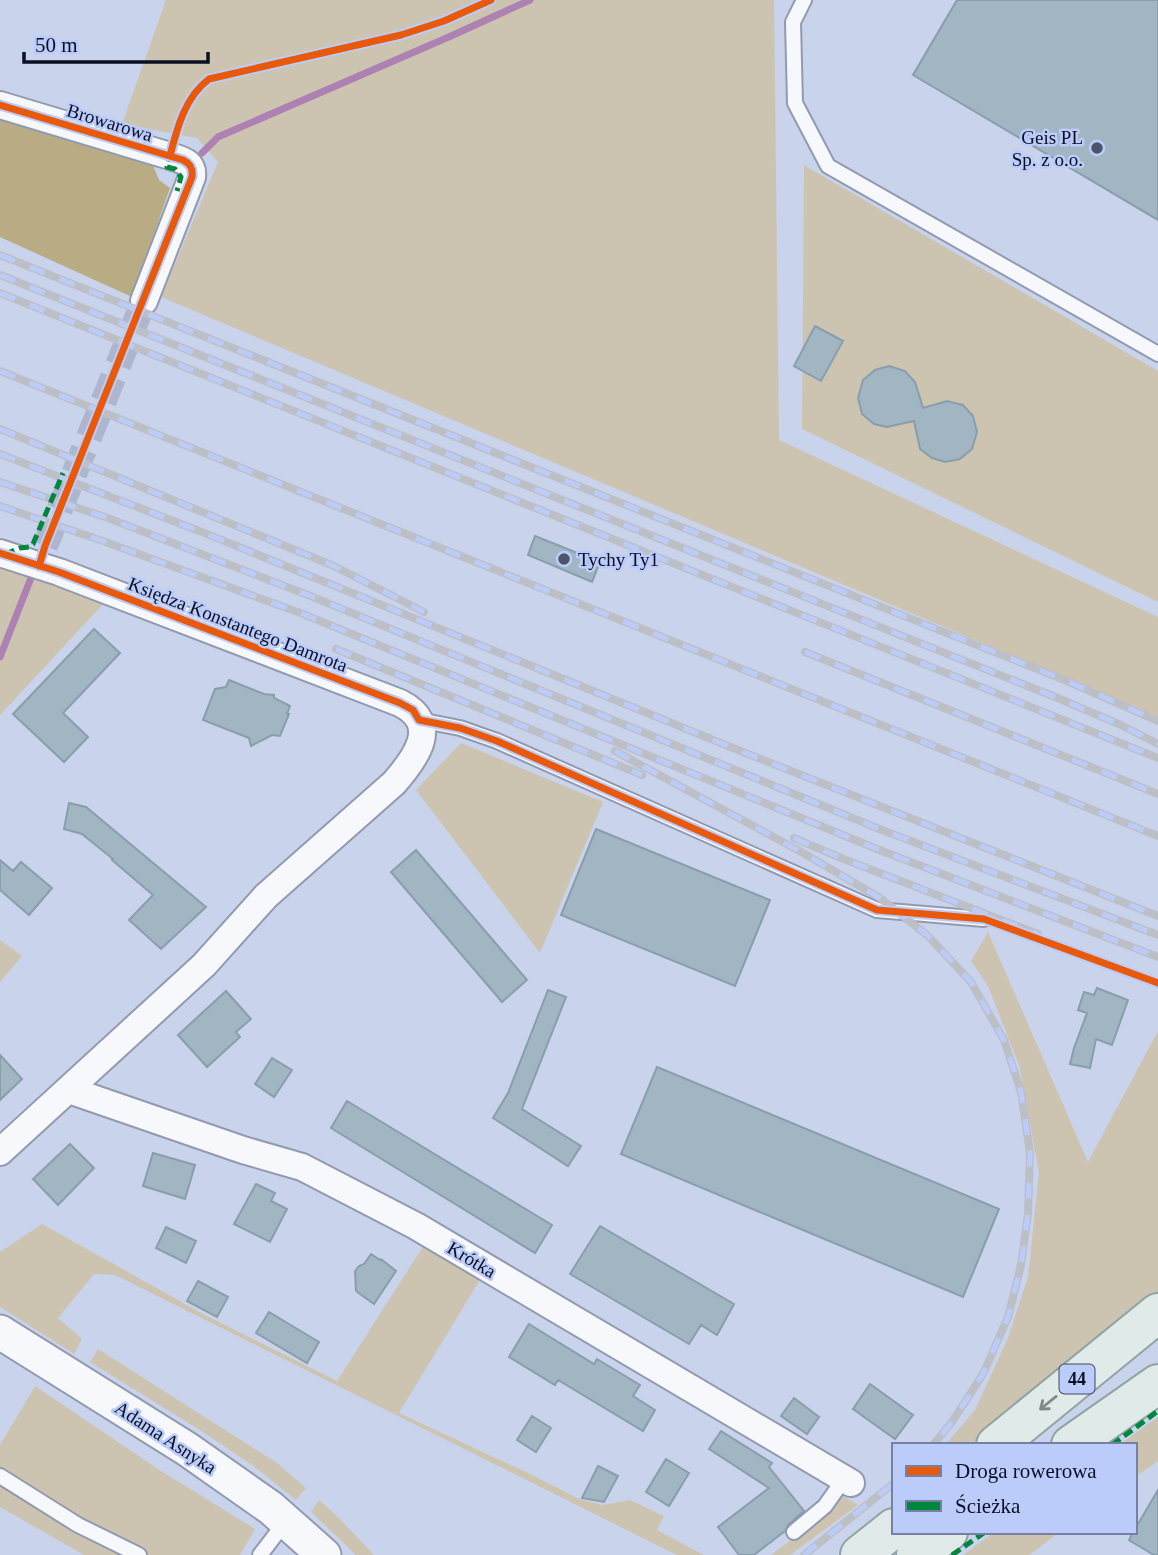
<svg xmlns="http://www.w3.org/2000/svg" width="1158" height="1555" font-family="Georgia,serif">
<rect width="100%" height="100%" fill="#cad3ec"/>
<path fill="#ccc4b1" d="M166 0H774L779 440 1158 617V717L161 297 218 162 197 138 122 124Z
M804 165 1158 371V602L802 429Z
M0 566 107 600 0 715Z
M461 743 603 802 540 953 416 790Z
M988 932 1088 1162 1158 1031V1295L971 1445H945L975 1410 1008 1338 1028 1277 1039 1173 1019 1065 988 986 971 961Z
M0 940 22 956 0 982Z
M42 1224 203 1314 337 1381 426 1242 481 1278 399 1413 528 1473 579 1499 603 1505 630 1500 664 1516 657 1530 704 1555H677L115 1275 94 1274 58 1318 82 1339 74 1354 0 1307V1252Z
M98 1349 277 1463 306 1488 296 1500 252 1465 206 1434 90 1362Z
M35 1386 158 1469 255 1529 240 1555H84L0 1507V1445Z
M1158 1417V1461L1135 1477V1445H1119Z
M841 1495 858 1505 790 1555H771L824 1515Z
M319 1500 335 1514 374 1555H356L311 1512Z
M995 1532H1060L1029 1555H963Z"/>
<path fill="#b9ac84" d="M0 119 153 165 159 180 170 188 132 297 0 237Z"/>
<g fill="none" stroke-linecap="round" stroke-linejoin="round">
<path stroke="#ad82b3" stroke-width="7" d="M202 153 218 137 451 36 530 0
M0 657 31 578"/>
</g>
<path fill="#a1b5c3" stroke="#899eac" stroke-width="2" d="M957 0H1158V220L913 75Z
M815 326 843 341 821 381 794 366Z
M889 366 905 371 915 382 923 408 947 401 963 405 973 416 977 432 972 449 960 459 945 462 932 458 920 449 914 421 887 427 874 424 862 414 858 398 863 380 875 370Z
M535 536 600 562 592 582 528 555Z
M94 629 120 653 63 713 88 737 64 762 13 714Z
M229 680 264 694 274 695V698L290 706 287 714H289L280 736 272 735 251 746 249 738 203 720 215 689 226 687Z
M69 803 86 807 206 907 161 949 129 920 153 895 112 860 113 859 82 834 64 829Z
M596 829 770 900 735 986 561 915Z
M416 850 527 980 502 1002 391 872Z
M0 860 13 871 21 862 52 888 29 915 0 890Z
M1097 988 1128 1000 1112 1045 1096 1039 1090 1068 1070 1064 1074 1048 1087 1013 1078 1010 1084 992 1094 995Z
M548 990 566 997 522 1109 581 1146 568 1166 493 1118 508 1093Z
M226 991 251 1019 236 1032 240 1037 207 1067 178 1035Z
M0 1055 22 1079 0 1100Z
M272 1058 292 1070 274 1097 255 1084Z
M657 1067 999 1209 963 1297 621 1154Z
M347 1101 552 1225 535 1253 331 1128Z
M70 1144 94 1168 58 1205 33 1179Z
M153 1153 195 1165 185 1199 143 1186Z
M256 1184 275 1193 271 1201 287 1209 270 1242 234 1224Z
M600 1226 734 1304 717 1335 701 1325 689 1344 570 1274Z
M166 1227 196 1241 186 1263 156 1248Z
M371 1254 380 1260 381 1259 396 1271 374 1304 356 1291 355 1271 359 1266 364 1264Z
M198 1281 228 1297 217 1317 187 1301Z
M269 1312 319 1342 307 1363 256 1333Z
M529 1324 594 1364 597 1359 640 1385 633 1396 655 1410 643 1431 558 1380 555 1385 509 1357Z
M870 1384 913 1415 895 1439 853 1409Z
M794 1398 819 1417 807 1434 781 1416Z
M532 1416 551 1428 536 1452 517 1440Z
M721 1431 772 1463 769 1467 804 1511 788 1525 785 1531 754 1555H739L718 1527 769 1488 709 1449Z
M666 1459 689 1473 669 1506 646 1492Z
M598 1466 618 1476 604 1502 582 1498Z
M1158 1490V1555H1154L1129 1540 1133 1532H1135V1529Z"/>
<g fill="none" stroke-linecap="round" stroke-linejoin="round">
<path stroke="#adb6ce" stroke-width="26" stroke-dasharray="26 13" stroke-linecap="butt" d="M45 546 144 301"/>
<defs>
<path id="service" d="M804 0 793 22 795 103 828 166 1158 354
M419 720 460 728 497 741 877 910 984 919
M0 1476 78 1525 139 1555
M794 1532 825 1506 844 1479
M260 1555 286 1521"/>
<path id="minor" d="M0 105 170 156C182 160 194 162 192 177L144 301
M0 553 59 572 400 703C442 724 415 759 394 783L266 896 204 965 0 1152
M69 1090 243 1150 302 1167 416 1226 851 1483"/>
<path id="tertiary" d="M0 1332 187 1449 271 1508 324 1555"/>
<path id="primary" d="M996 1445 1158 1313
M1071 1445 1158 1384
M860 1555 894 1528
M916 1555 948 1532"/>
</defs>
<use href="#service" stroke="#929aaf" stroke-width="18"/>
<use href="#minor" stroke="#929aaf" stroke-width="30"/>
<use href="#tertiary" stroke="#929aaf" stroke-width="37"/>
<use href="#primary" stroke="#90a3a4" stroke-width="42"/>
<use href="#service" stroke="#f7f8fc" stroke-width="14"/>
<use href="#minor" stroke="#f7f8fc" stroke-width="26"/>
<use href="#tertiary" stroke="#f7f8fc" stroke-width="33"/>
<use href="#primary" stroke="#e0eae8" stroke-width="38"/>
<defs>
<path id="rail" d="M0 255 1067 681 1158 721
M0 275 1060 699 1121 725 1158 744
M0 293 1158 758
M0 371 1158 836
M0 429 334 566 424 612
M0 454 207 534 738 750 1158 916
M0 482 108 518 308 595 882 830 1158 935
M0 506 100 540 303 614 877 849 1158 957
M336 649 642 775
M805 652 1158 794
M615 751 805 854 880 898 927 935 971 982 1004 1040 1021 1092 1030 1153 1028 1214 1021 1265 1008 1317 983 1374 952 1422 933 1445
M794 838 841 858 1038 934
M804 1555 894 1483"/>
</defs>
<use href="#rail" stroke="#bdbfc7" stroke-width="8"/>
<use href="#rail" stroke="#bcccfa" stroke-width="5" stroke-dasharray="16" stroke-linecap="butt"/>
<path stroke="#00873e" stroke-width="5" stroke-dasharray="10 5" stroke-linecap="butt" d="M171 152 167 167 175 169 181 177 177 191
M5 554 20 548 29 547 33 544 63 473
M1112 1445 1158 1411
M952 1555 985 1532"/>
<defs>
<path id="cycleway" d="M0 105 183 160C191 164 193 169 192 177L45 546 39 566
M170 156C177 128 185 97 209 79L401 35 444 21 491 0
M0 553 59 572 400 703 413 710 419 720 460 728 497 741 877 910 984 919 1158 983"/>
</defs>
<use href="#cycleway" stroke="#bcccfa" stroke-width="11"/>
<use href="#cycleway" stroke="#e8590c" stroke-width="7"/>
</g>
<defs><path id="oneway-shaft" d="M-6 0H5M1.5-3L5.5 0L1.5 3" fill="none" stroke-width="1.6" stroke-linecap="round" stroke-linejoin="round" transform="scale(1.75)"/></defs>
<use stroke="#80878f" href="#oneway-shaft" transform="translate(1048 1403) rotate(141)"/>
<g fill="#4d5469" stroke="#bcccfa" stroke-width="2.5">
<circle cx="1097" cy="148" r="7"/>
<circle cx="564" cy="559" r="7"/>
</g>
<g text-anchor="middle" stroke-width="5" stroke-linejoin="round" paint-order="stroke">
<rect fill="#bcccfa" stroke="#3f4864" stroke-width="2" x="1059.5" y="1364.5" width="35" height="29" rx="5"/>
<g font-size="18" font-weight="bold" fill="#0a0f23">
<text x="1077" y="1385">44</text>
</g>
<g font-size="19" fill="#0a0f23" stroke="#bcccfa">
<text transform="translate(110 122) rotate(17)" y="7">Browarowa</text>
<text transform="translate(238 624) rotate(21)" y="7">Księdza Konstantego Damrota</text>
<text transform="translate(472 1259) rotate(31)" y="7">Krótka</text>
<text transform="translate(166 1437) rotate(33)" y="7">Adama Asnyka</text>
</g>
<g font-size="19" fill="#0a0f23" stroke="#bcccfa" text-anchor="end">
<text x="1083" y="144">Geis PL<tspan x="1083" dy="22">Sp. z o.o.</tspan></text>
<text x="578" y="566" text-anchor="start">Tychy Ty1</text>
</g>
</g>
<rect x="892" y="1443" width="245" height="91" fill="#bcccfa" stroke="#7580a4" stroke-width="2"/>
<rect x="906" y="1466" width="35" height="10" fill="#e8590c" stroke="#7580a4" stroke-width="2"/>
<text x="955" y="1478" font-size="21" fill="#0a0f23">Droga rowerowa</text>
<rect x="906" y="1501" width="35" height="10" fill="#00873e" stroke="#7580a4" stroke-width="2"/>
<text x="955" y="1513" font-size="21" fill="#0a0f23">Ścieżka</text>
<path d="M24 52v10h184v-10" fill="none" stroke="#0a0f23" stroke-width="3.5"/>
<text x="35" y="52" font-size="21" fill="#0a0f23" stroke="#bcccfa" stroke-width="5" paint-order="stroke">50 m</text>
</svg>
